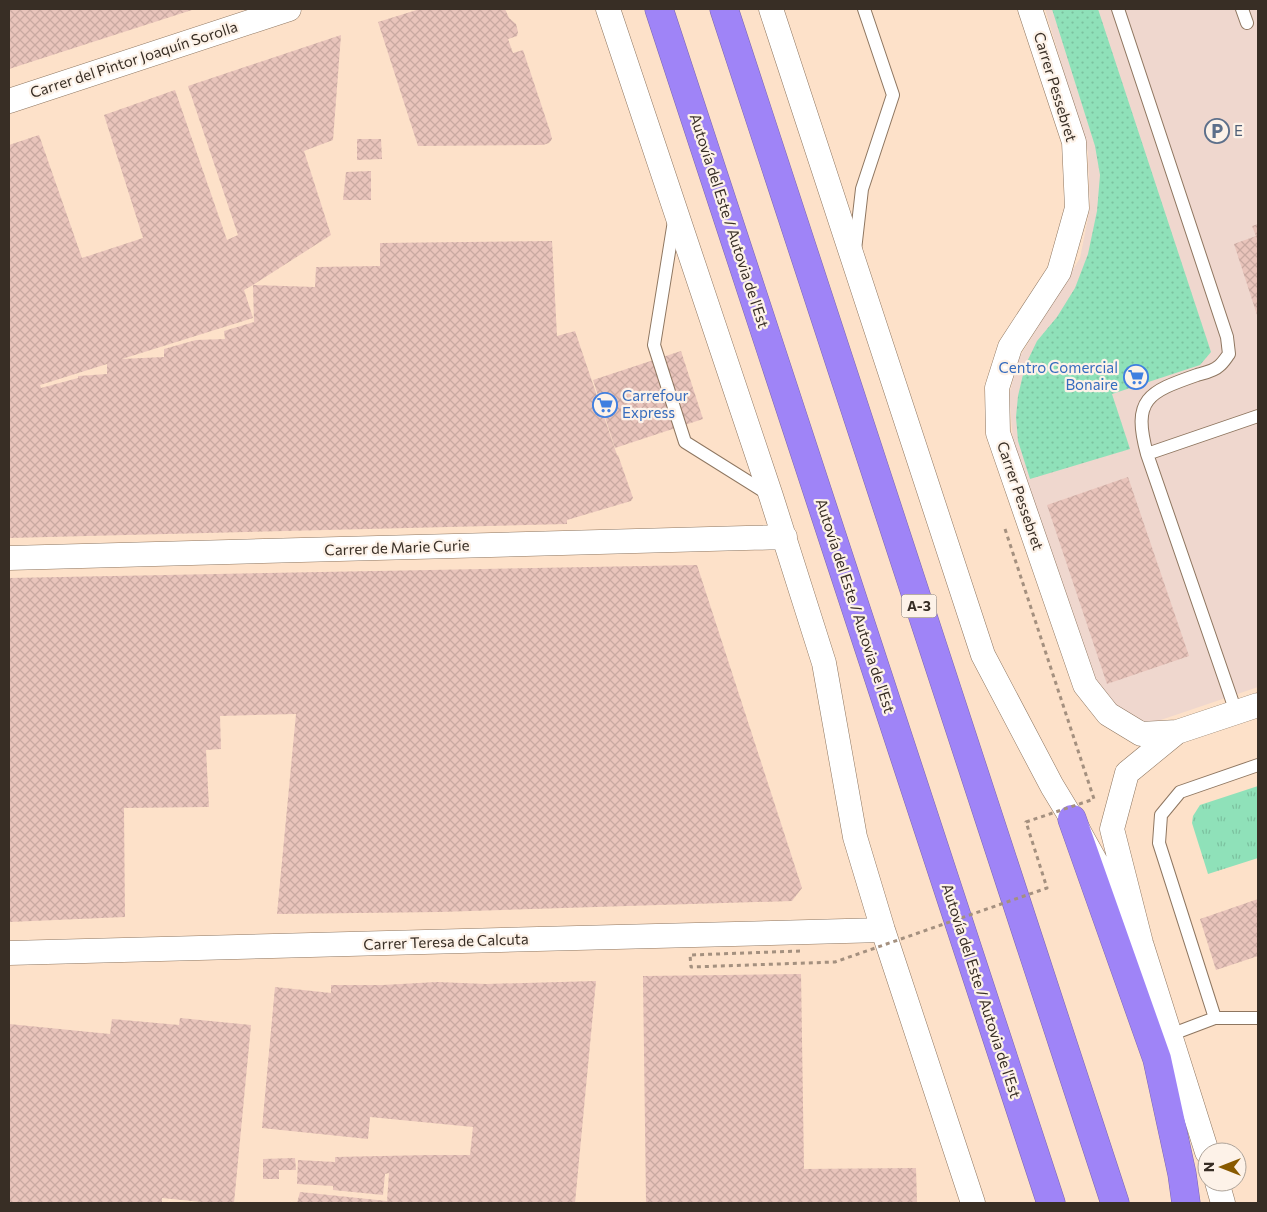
<svg xmlns="http://www.w3.org/2000/svg" width="1267" height="1212" font-family="Commissioner,sans-serif">
<defs>
<pattern id="grass-tufts" width="24" height="20" patternUnits="userSpaceOnUse" patternTransform="scale(1.25)"><rect width="24" height="20" fill="#8fe1b9"/><path d="M3 7l-1-3M5 7V3M7 7l1-3M15 17l-1-3M17 17v-4M19 17l1-3" fill="none" stroke="#7cc19f"/></pattern>
<pattern id="garden-dots" width="8" height="8" patternUnits="userSpaceOnUse" patternTransform="scale(1.25)"><rect width="8" height="8" fill="#8fe1b9"/><path d="M2 2h.1M6 6h.1" fill="none" stroke="#7cc19f" stroke-width="1.8" stroke-linecap="round"/></pattern>
<pattern id="building-cross-hatch" width="8" height="8" patternUnits="userSpaceOnUse" patternTransform="scale(1.25)"><rect width="8" height="8" fill="#e9c4bb"/><path d="M0 0l8 8M0 8l8-8" fill="none" stroke="#c9a9a1"/></pattern>
</defs>
<rect width="100%" height="100%" fill="#fde1c9"/>
<path fill="#efd7ce" d="M1045 9H1258V687L1146 725 1097 693 1013 440 1009 395 1019 358 1080 258 1090 208 1088 152Z"/>
<path fill="url(#grass-tufts)" d="M1258 786V858L1208 874 1192 823 1193 816 1200 805Z"/>
<path fill="url(#garden-dots)" d="M1052 9H1098L1211 352 1200 365 1112 394 1130 449 1030 479 1018 441 1016 417 1018 396 1025 366 1037 341 1057 317 1075 288 1088 254 1097 211 1100 175 1095 146Z"/>
<path fill="url(#building-cross-hatch)" fill-rule="evenodd" d="M9 9H195L9 69Z
M420 9H505L509 18 516 24 518 32 517 36 508 39 513 53 523 50 550 131 552 139 549 143 543 145 418 146 378 22Z
M341 35 333 140 304 151 331 235 253 285 315 287 316 267 380 266V243L552 241 557 336 575 331 617 455H618L633 498 631 501 567 520V524L9 538V145L39 135 82 258 143 238 104 115 175 90 227 240 238 235 188 86ZM253 285 254 322 224 331 225 339 196 340 164 349V357L122 359 253 318 244 290ZM107 364V374L78 376V378L41 388 40 385Z
M357 139H381L382 159 357 160Z
M371 171V200H343L346 172Z
M1258 224V318L1234 244 1256 236 1252 226Z
M681 351 703 419 615 448 593 380Z
M1128 477 1189 656 1107 684 1047 505Z
M697 565 802 888 792 901 439 912 277 914 296 714 220 716 221 749 206 750 209 807 124 808 125 917 9 922V578Z
M1258 899V956L1216 970 1200 919Z
M801 974 804 1169 916 1168 917 1203H646L643 976Z
M596 981 575 1203H297L300 1192 387 1201 389 1173 385 1174 383 1195 333 1190V1186L297 1184 298 1160 335 1162V1157L429 1155H470L473 1127 370 1117 368 1139 262 1128 275 987 331 993V985H383L437 982 486 984Z
M180 1018 251 1025 234 1203H212L162 1198V1203H9V1024L110 1034 112 1019 179 1025Z
M295 1158 296 1170H279V1179H263V1159Z"/>
<g fill="none" stroke-linecap="round" stroke-linejoin="round">
<defs>
<path id="lane" d="M1118 9 1227 337 1229 354C1226 358 1223 363 1219 366 1214 371 1204 373 1197 375 1148 392 1132 399 1147 454L1236 712
M1242 9 1247 23
M674 221 654 345 685 442 768 494
M855 250 862 189 893 95 864 9
M1147 454 1258 416
M1215 1018 1159 843 1161 815 1180 792 1258 765
M1170 1035 1215 1018H1258"/>
<path id="street" d="M608 9 771 496 824 663 855 837 883 930 973 1203
M771 9 983 655 1052 786 1072 819 1141 943
M1030 9 1074 142 1077 208 1059 272 1010 347 997 388 998 433 1085 685 1108 714 1141 734 1177 732 1258 705
M9 101 289 9
M9 558 785 537
M1177 732 1127 773 1112 829 1141 943 1207 1152
M9 953 883 930
M1217 1182 1223 1203"/>
<path id="highway" d="M659 9 1051 1203
M724 9 1115 1203
M1072 819 1157 1059 1182 1174 1186 1203"/>
</defs>
<use href="#lane" stroke="#8e7660" stroke-width="14"/>
<use href="#street" stroke="#8e7660" stroke-width="25"/>
<use href="#highway" stroke="#7b66ae" stroke-width="29"/>
<use href="#lane" stroke="#fff" stroke-width="12"/>
<use href="#street" stroke="#fff" stroke-width="24"/>
<use href="#highway" stroke="#9f84f7" stroke-width="28"/>
<path stroke="#a4907f" stroke-width="3" stroke-dasharray="4 4" stroke-linecap="butt" d="M800 951 690 955 691 967 835 962 1047 888 1026 822 1094 799 1004 526"/>
</g>
<defs>
<symbol id="parking-ring" viewBox="-11 -11 22 22"><circle r="9.5" fill="#fdf2e8" stroke="#5c6f8a" stroke-width="1.5"/><path d="M-3.5-5.5H1a3.5 3.5 0 0 1 0 7H-1V5.5H-3.5ZM-1-3.4V-.6H.8a1.4 1.4 0 0 0 0-2.8Z" fill="#5c6f8a"/></symbol>
<symbol id="supermarket-ring" viewBox="-11 -11 22 22"><circle r="9.5" fill="#fdf2e8" stroke="#3f7fe0" stroke-width="1.5"/><path d="M-6-5.5h2.5l.6 2H6L4.5 2H-2.5L-4.4-4H-6ZM-1.5 3.2a1.3 1.3 0 1 0 .1 0ZM3 3.2a1.3 1.3 0 1 0 .1 0Z" fill="#3f7fe0"/></symbol>
</defs>
<g fill-rule="evenodd">
<use href="#parking-ring" x="1203" y="117" width="28" height="28"/>
<use href="#supermarket-ring" x="1122" y="363" width="28" height="28"/>
<use href="#supermarket-ring" x="591" y="391" width="28" height="28"/>
</g>
<g text-anchor="middle" stroke-width="4.5" stroke-linejoin="round" paint-order="stroke">
<rect fill="#fdf2e8" stroke="#736960" stroke-width="1" x="901.5" y="594.5" width="35" height="23" rx="4"/>
<g font-size="14" font-weight="bold" fill="#382e25">
<text x="919" y="611">A-3</text>
</g>
<g font-size="15" fill="#382e25" stroke="#fdf2e8">
<text transform="translate(134 60) rotate(-18)" y="5">Carrer del Pintor Joaquín Sorolla</text>
<text transform="translate(1055 87) rotate(73)" y="5">Carrer Pessebret</text>
<text transform="translate(729 221) rotate(72)" y="5">Autovía del Este / Autovia de l'Est</text>
<text transform="translate(1020 496) rotate(71)" y="5">Carrer Pessebret</text>
<text transform="translate(397 548) rotate(-2)" y="5">Carrer de Marie Curie</text>
<text transform="translate(855 606) rotate(72)" y="5">Autovía del Este / Autovia de l'Est</text>
<text transform="translate(446 942) rotate(-2)" y="5">Carrer Teresa de Calcuta</text>
<text transform="translate(981 991) rotate(72)" y="5">Autovía del Este / Autovia de l'Est</text>
</g>
<g font-size="15" fill="#4e5e75" stroke="#fdf2e8" text-anchor="start">
<text x="1234" y="136">E</text>
</g>
<g font-size="15" fill="#366cbe" stroke="#fdf2e8" text-anchor="end">
<text x="1118" y="373">Centro Comercial<tspan x="1118" dy="17">Bonaire</tspan></text>
<text x="622" y="401" text-anchor="start">Carrefour<tspan x="622" dy="17">Express</tspan></text>
</g>
</g>
<rect width="1267" height="1212" fill="none" stroke="#382e25" stroke-width="20"/>
<g transform="translate(1222 1167) rotate(270)"><circle r="24" fill="#fdf2e8" stroke="#aea49a"/>
<path d="M0-4L9 19L0 12L-9 19Z" fill="#895a00"/>
<text y="-8" font-size="14" font-weight="bold" text-anchor="middle" fill="#382e25">N</text>
</g>
</svg>
